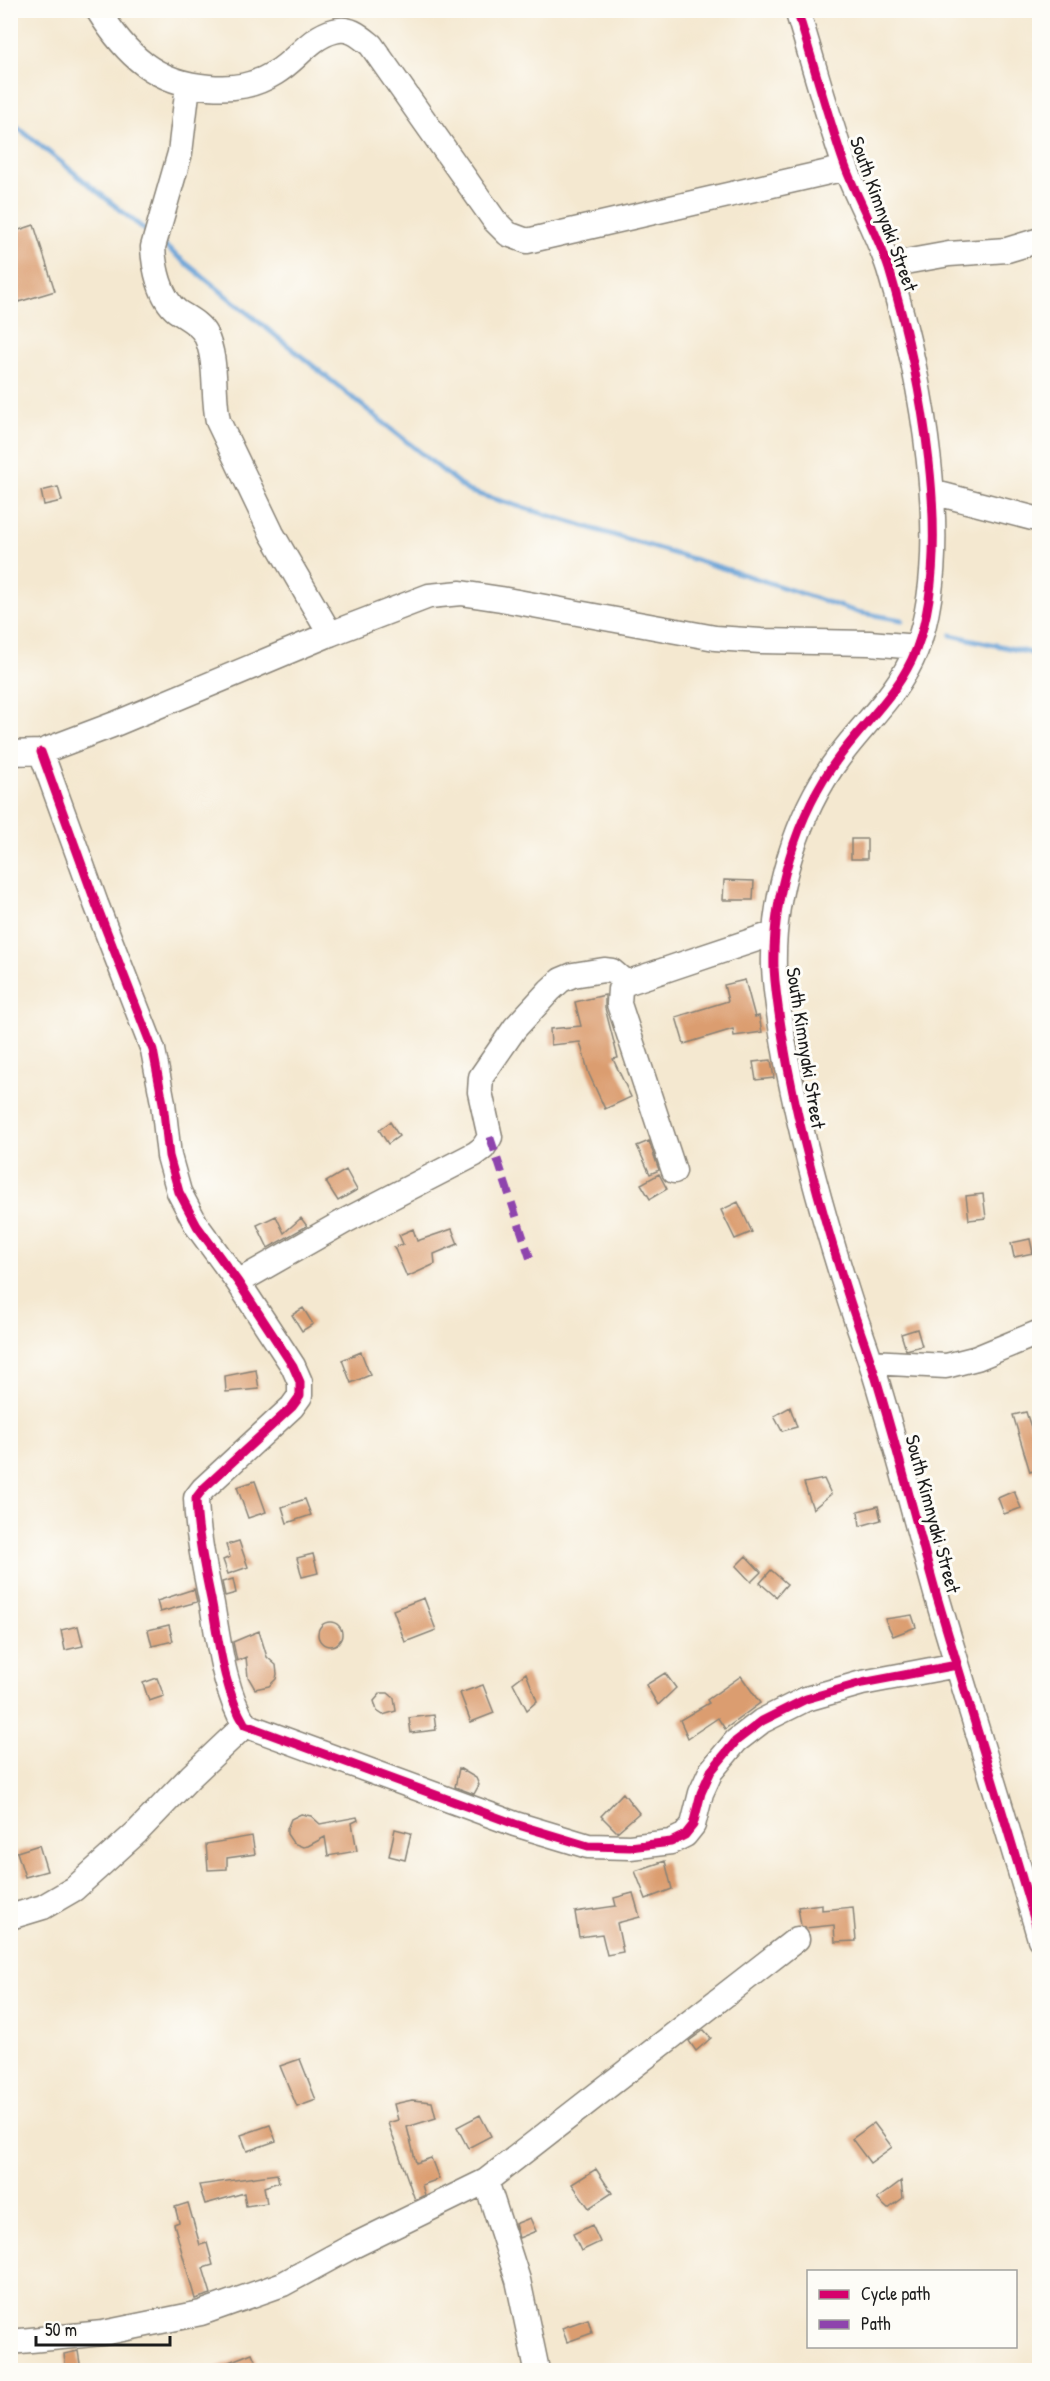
<svg xmlns="http://www.w3.org/2000/svg" width="1050" height="2381" font-family="'Patrick Hand',sans-serif">
<rect width="100%" height="100%" fill="#fdfcf7"/>
<filter id="ink" filterUnits="userSpaceOnUse"><feTurbulence type="fractalNoise" baseFrequency=".0167" numOctaves="2"/><feDisplacementMap in="SourceGraphic" scale="12" xChannelSelector="R" yChannelSelector="G"/><feConvolveMatrix kernelMatrix="1 2 1 2 8 2 1 2 1" color-interpolation-filters="sRGB"/></filter>
<filter id="wash" filterUnits="userSpaceOnUse"><feTurbulence type="fractalNoise" baseFrequency=".008" numOctaves="4" result="noise"/><feDisplacementMap in="SourceGraphic" scale="24" xChannelSelector="R" yChannelSelector="G"/><feGaussianBlur stdDeviation="1.35" result="paint"/><feColorMatrix in="noise" values="0 0 0 0 0 0 0 0 0 0 0 0 0 0 0 0 0 1.4 0 .05"/><feComposite in="paint" operator="in"/></filter>
<g filter="url(#wash)">
<rect width="100%" height="100%" fill="#f4e8d0"/>
<g fill="none" stroke-linecap="round" stroke-linejoin="round">
<path stroke="#66a0d5" stroke-width="5" d="M10 121 150 234
M161 243 468 491 755 578 857 612 902 620
M951 635 1040 655"/>
</g>
<g id="blocks">
<path fill="#db9d70" d="M34 225 55 291 15 303 10 287V233Z
M58 487 62 501 44 505 41 491Z
M851 839H867V859H851Z
M724 880 754 881 753 900H723Z
M745 980 755 1017 759 1016 762 1032 734 1036 733 1029 684 1044 676 1017 728 1001 724 985Z
M605 995V1008L618 1058 613 1059 631 1097 605 1109 589 1074 580 1042 551 1045 550 1029 581 1026 575 1002Z
M771 1060 774 1078 756 1080 753 1062Z
M390 1122 399 1136 388 1144 379 1130Z
M649 1141 659 1170 650 1174 637 1146Z
M346 1170 357 1190 338 1201 326 1182Z
M659 1174 667 1189 650 1199 641 1184Z
M983 1194 986 1218 969 1220 966 1196Z
M738 1202 752 1232 735 1239 721 1210Z
M276 1216 284 1233 301 1218 307 1226 268 1248 257 1225Z
M413 1229 417 1241 452 1229 458 1244 434 1254 435 1264 407 1277 394 1247 403 1244 399 1235Z
M1030 1239 1033 1253 1014 1257 1011 1243Z
M303 1308 313 1324 302 1331 292 1315Z
M917 1329 922 1346 906 1350 901 1334Z
M361 1352 370 1375 351 1383 342 1360Z
M256 1370 259 1389 226 1392 225 1376Z
M790 1407 797 1427 782 1431 774 1416Z
M1026 1412 1040 1455V1469L1030 1472 1013 1415Z
M824 1479 831 1494 813 1509 804 1483Z
M255 1481 266 1512 248 1518 237 1487Z
M1014 1491 1021 1508 1004 1514 998 1498Z
M305 1499 311 1515 287 1523 282 1507Z
M878 1506 881 1520 860 1526 858 1511Z
M239 1541 248 1567 228 1574 223 1560 230 1557 226 1545Z
M313 1554 318 1573 302 1577 297 1558Z
M746 1556 761 1572 751 1582 736 1566Z
M771 1570 787 1584 776 1597 760 1583Z
M233 1579 236 1593 225 1596 222 1582Z
M194 1589 197 1602 160 1612 157 1601Z
M424 1598 436 1630 405 1642 393 1610Z
M912 1615 916 1627 893 1636 885 1619Z
M318 1634a12 12 0 1 1 24 0a12 12 0 1 1-24 0Z
M169 1625 173 1641 152 1646 148 1630Z
M78 1626 83 1646 65 1650 61 1630Z
M259 1631 267 1657 276 1665 277 1674 276 1679 269 1686 255 1689 248 1677 246 1657 237 1661 233 1642Z
M526 1673 537 1701 527 1710 513 1683Z
M665 1673 676 1688 658 1705 646 1685Z
M741 1676 760 1703 725 1729 718 1718 688 1738 680 1720 709 1703 707 1700Z
M157 1678 164 1696 149 1701 143 1683Z
M483 1685 494 1713 471 1722 460 1693Z
M381 1693H388L394 1698 396 1711 383 1715 377 1711 374 1701Z
M434 1715 436 1730 411 1733 409 1718Z
M459 1768 476 1778 479 1785 474 1794 455 1787Z
M623 1793 639 1813 617 1832 601 1816Z
M301 1814 311 1816 320 1824 357 1817 358 1820 352 1823 357 1851 328 1856 325 1837 308 1846 303 1847 293 1843 287 1834V1829L291 1819Z
M395 1829 411 1833 405 1860 389 1856Z
M252 1836 255 1854 227 1858V1869L208 1870 206 1844Z
M39 1845 47 1871 25 1877 17 1852Z
M665 1861 672 1889 646 1899 635 1871Z
M633 1893 640 1917 617 1923 623 1952 607 1955 602 1934 579 1937 575 1912 616 1906 614 1898Z
M822 1904V1910L853 1907 856 1941 835 1942 834 1925 805 1928 801 1926 798 1907Z
M704 2030 711 2038 696 2051 689 2041Z
M300 2059 316 2100 297 2107 280 2066Z
M412 2100 432 2102 436 2118 407 2127 416 2163 431 2158 439 2179 422 2185 425 2195 415 2200 388 2123 398 2120 394 2104Z
M480 2115 491 2136 468 2148 457 2127Z
M874 2123 892 2147 870 2163 852 2139Z
M270 2125 276 2141 247 2151 241 2135Z
M596 2169 612 2193 589 2208 572 2184Z
M277 2174 279 2182 264 2187 267 2203 246 2206 244 2193 205 2204 199 2185Z
M901 2181 903 2198 888 2209 877 2199Z
M188 2203 200 2245 207 2243 213 2265 203 2268 211 2294 195 2299 174 2224 179 2222 175 2207Z
M530 2218 536 2231 519 2238 515 2224Z
M592 2225 600 2242 581 2251 573 2234Z
M588 2319 592 2333 567 2342 562 2328Z
M78 2351 81 2370H66L64 2354Z
M252 2353 257 2365 244 2370H215L214 2368Z"/>
</g>
</g>
<g filter="url(#ink)">
<use href="#blocks" fill-opacity="0" stroke="#888276" stroke-width="1.5"/>
<g fill="none" stroke-linecap="round" stroke-linejoin="round">
<defs>
<path id="minor" d="M98 10C126 55 155 83 209 87 234 89 254 86 275 73 296 61 310 37 334 31 349 26 360 36 371 45L495 221 508 234 527 241 846 168
M797 10C813 62 827 115 845 166 858 201 878 234 889 269 920 372 955 548 916 650 898 695 866 720 839 757 796 814 772 897 774 968 776 1001 782 1035 788 1068 803 1145 824 1220 848 1295 856 1321 866 1346 874 1372 897 1447 916 1522 937 1597 971 1712 1007 1825 1040 1939
M188 85 180 153 153 247C154 267 160 298 177 311 187 318 199 323 205 334 218 360 212 393 218 421L272 534 330 634
M888 265 949 254 1007 250 1040 240
M932 492 1040 520
M41 752 96 904 153 1050 163 1103 169 1156 179 1192 197 1226 238 1282 293 1366 300 1382V1396L292 1407 203 1489 196 1498C197 1534 205 1570 212 1604 219 1644 224 1690 245 1725L515 1824 588 1846 630 1847 671 1842 685 1835 693 1825 701 1793 711 1771 736 1741 762 1721 806 1699 862 1683 957 1665
M10 753 41 752 115 724 330 634 429 596 461 593 501 599 715 638 761 641 869 643 917 647
M674 1171 619 1004 620 989 626 983 775 933
M238 1282 345 1221 475 1154 483 1148 490 1137 480 1092 481 1077 515 1028 550 990 561 980 573 975 604 970 612 971 626 983
M871 1362 946 1366 977 1358 1040 1332
M10 1917 43 1907 74 1889 137 1832 191 1776 245 1725
M486 2181 518 2280 537 2370
M10 2342 103 2333 201 2313 283 2284 349 2248 486 2181 797 1939"/>
</defs>
<use href="#minor" stroke="#888276" stroke-width="27"/>
<use href="#minor" stroke="#fff" stroke-width="24"/>
<path stroke="#8e44ad" stroke-width="8" stroke-dasharray="15 8" stroke-linecap="butt" d="M490 1137 530 1258"/>
<defs>
<path id="cycleway" d="M797 10C813 62 827 115 845 166 858 201 878 234 889 269 920 372 955 548 916 650 898 695 866 720 839 757 796 814 772 897 774 968 776 1001 782 1035 788 1068 803 1145 824 1220 848 1295 856 1321 866 1346 874 1372 897 1447 916 1522 937 1597 971 1712 1007 1825 1040 1939
M41 752 96 904 153 1050 163 1103 169 1156 179 1192 197 1226 238 1282 293 1366 300 1382V1396L292 1407 203 1489 196 1498C197 1534 205 1570 212 1604 219 1644 224 1690 245 1725L515 1824 588 1846 630 1847 671 1842 685 1835 693 1825 701 1793 711 1771 736 1741 762 1721 806 1699 862 1683 957 1665"/>
</defs>
<use href="#cycleway" stroke="#fdfcf7" stroke-width="13"/>
<use href="#cycleway" stroke="#d6006c" stroke-width="9"/>
</g>
</g>
<g text-anchor="middle" stroke-width="6" stroke-linejoin="round" paint-order="stroke">
<g font-size="20" fill="#1c1c1c" stroke="#fdfcf7">
<text transform="translate(884 214) rotate(70)" y="7">South Kimnyaki Street</text>
<text transform="translate(806 1048) rotate(81)" y="7">South Kimnyaki Street</text>
<text transform="translate(933 1514) rotate(75)" y="7">South Kimnyaki Street</text>
</g>
</g>
<rect width="1050" height="2381" fill="none" stroke="#fdfcf7" stroke-width="36"/>
<rect x="807" y="2270" width="210" height="78" fill="#fdfcf7" stroke="#a3a29f" stroke-width="1.5"/>
<rect x="819" y="2290" width="30" height="9" fill="#d6006c" stroke="#a3a29f" stroke-width="1.5"/>
<text x="861" y="2300" font-size="18" fill="#1c1c1c">Cycle path</text>
<rect x="819" y="2320" width="30" height="9" fill="#8e44ad" stroke="#a3a29f" stroke-width="1.5"/>
<text x="861" y="2330" font-size="18" fill="#1c1c1c">Path</text>
<path d="M36 2336v9h134v-9" fill="none" stroke="#1c1c1c" stroke-width="3"/>
<text x="45" y="2336" font-size="18" fill="#1c1c1c" stroke="#fdfcf7" stroke-width="4.5" paint-order="stroke">50 m</text>
</svg>
